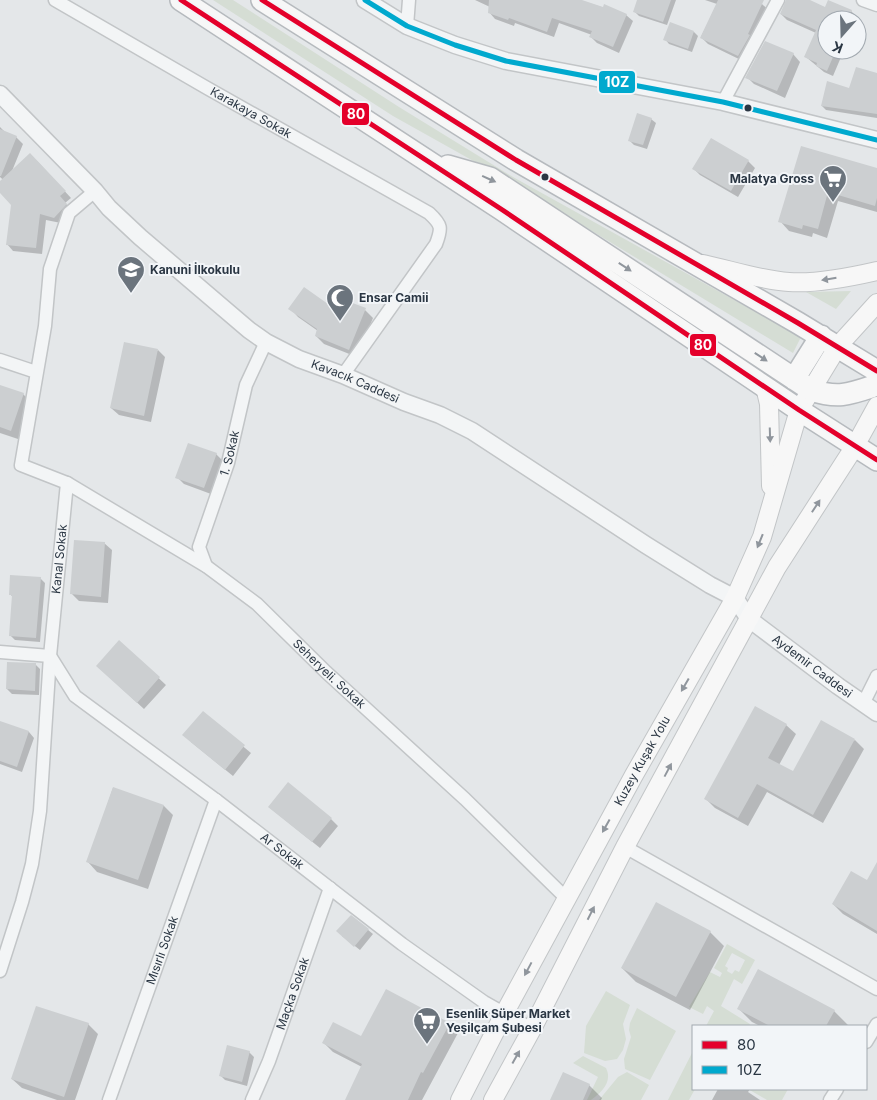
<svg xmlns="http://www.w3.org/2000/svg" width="877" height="1100" font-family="Inter,sans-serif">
<rect width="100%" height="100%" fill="#e4e7e9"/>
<path fill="#d5ddd4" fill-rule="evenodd" d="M213 0H233L399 107 513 177 801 337 793 353 511 182 393 116Z
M851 291 836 309 806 292Z
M727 944 755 960 742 984 734 979 721 1006 750 1024 749 1026H706L714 1011 707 1006 703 1014 689 1007 710 972 720 977 722 973 714 968ZM732 953 745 960 739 972 735 970 732 974 727 971 728 968 725 966Z
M606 991 630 1005 623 1024 626 1039 623 1050 617 1059 605 1061 584 1053 586 1026Z
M637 1008 676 1031 650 1080 625 1069 624 1059 631 1037 629 1030 630 1023Z
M693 1051V1089H695L689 1100H668Z
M583 1056 606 1068C613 1082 601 1093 591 1100H587L598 1077 573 1063Z
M627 1072 649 1085 641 1100H599L618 1077Z
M748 1089H788L782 1100H767Z"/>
<path fill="#0003" d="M475 0H579L626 15 633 21 619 53 597 43 591 37 592 35 559 23 554 37 515 23 514 26 495 19 489 12 490 7Z
M639 0H676L667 25 639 16 635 12Z
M705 0H757L769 10 745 62 708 44 701 37 717 4Z
M787 0H807L826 8 851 11 858 18 857 20H827V50H844L833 76 824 72 806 57 816 33 787 20 781 14Z
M694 32 698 36 692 52 669 44 665 39Z
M793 54 800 62 785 98 754 84 747 77Z
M877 74V118L826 110 822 106Z
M651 119 656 123 647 149 634 145 629 140Z
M0 127 6 133 16 137 23 144 12 171 37 161 71 198 65 203 73 211 61 223 46 220 42 254 13 251 7 244 12 204 10 186 0 177Z
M802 147 877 169V212L838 201 827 238 813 233 812 237 789 231 780 221Z
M748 161 755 168 738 197 700 175 693 168Z
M328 306 365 310 373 318 357 357 324 344 316 336 318 331 298 317 290 308Z
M158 350 165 357 151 422 119 415 111 408Z
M0 386 23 394 33 404 21 440 0 433Z
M216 454 223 461 211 494 184 484 177 477Z
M104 543 112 550 108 603 79 601 72 594Z
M40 578 45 583 40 642 15 640 10 635 13 597 10 594Z
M120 642 166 685 144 709 105 673Z
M35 664 40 669 39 695 12 694 7 689Z
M203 713 251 753 233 776 191 742Z
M0 722 29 732 34 738 22 772 0 764Z
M786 725 796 734 779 765 793 773 855 740 864 749 823 823 767 792 748 826 715 808 706 799Z
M113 788 164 806 173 815 148 889 97 872 88 862Z
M269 807 331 819 338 826 320 848Z
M877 865V934L843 914 833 904 867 881Z
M351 916 373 934 360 950 342 936Z
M710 932 724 946 690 1010 636 982 622 968Z
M738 1008 834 1011 848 1025 760 1026 752 1022Z
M88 1024 98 1034 75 1100H57L22 1088 12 1079Z
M449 1024 458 1033 422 1100H347L362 1067 333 1052 324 1043Z
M249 1052 254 1057 247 1086 225 1080 221 1076Z
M589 1085 602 1098 601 1100H551Z
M718 1089H750L748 1092 760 1100H712Z"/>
<path fill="#cccfd1" d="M489 0H582L603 7 604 4 627 14 613 47 589 37 592 31 552 18 547 32 509 18 508 20 488 13Z
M637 0H671L663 22 633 12Z
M718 0H764L748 34 750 35 738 56 700 38Z
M786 0H810L825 7 828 0 852 10 848 20H827V50H836L827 71 816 66 817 63 804 57 816 30 780 14Z
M670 22 694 31 688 49 663 40Z
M765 41 794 53 777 91 745 78Z
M856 67 877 73V114L821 106 827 81 849 88Z
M637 113 652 118 643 145 628 141Z
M0 129 17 136 1 176H0Z
M711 138 749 160 731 191 692 169Z
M801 146 877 168V198L875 206 828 192 818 229 803 225 802 229 778 222Z
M30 153 66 191 60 196 67 204 54 218 40 214 36 248 6 245 11 205 0 193V181Z
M304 287 328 304 331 295 366 308 349 350 315 336 317 329 288 309Z
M124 342 158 349 144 416 110 408Z
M0 385 24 393 11 431 0 427Z
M188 443 217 453 204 488 175 478Z
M74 540 105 542 101 597 70 594Z
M10 575 41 577 36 638 9 636 12 595H9Z
M119 640 160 677 137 703 96 666Z
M7 662 36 663 35 691 6 689Z
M755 706 787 724 768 758 793 771 821 720 855 739 813 815 757 784 738 818 704 799Z
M203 711 245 745 225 770 182 735Z
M0 721 29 731 17 767 0 761Z
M288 782 332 818 312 842 268 807Z
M113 787 164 805 138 880 86 862Z
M877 862V931L832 904 851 871 867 880Z
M656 902 711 931 676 997 621 968Z
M351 915 369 929 354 947 336 931Z
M758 969 835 1010 826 1026H770L737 1009Z
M386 989 450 1023 423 1073 421 1072 408 1100H345L362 1064 322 1043 333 1022 361 1036Z
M36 1006 89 1023 64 1097 11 1079Z
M227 1045 250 1051 242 1082 219 1076Z
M563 1072 590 1084 583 1100H550Z"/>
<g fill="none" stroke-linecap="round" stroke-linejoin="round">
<defs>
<g id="minor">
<path id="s1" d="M55 0 207 88 429 213C442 225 442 228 436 244L343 375"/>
<path d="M863 0 877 5"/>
<path d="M407 26 409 0"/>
<path d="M723 102 778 0"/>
<path d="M0 360 36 372"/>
<path id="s2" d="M67 483 206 566 257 604 326 672 465 799 566 898"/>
<path id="s3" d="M206 566 199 547 228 463 246 385 266 342"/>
<path id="s4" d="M0 652 50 656 75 696 216 800 402 944 484 1002 532 1029"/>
<path d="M863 704 877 676"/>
<path d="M625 847 877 989"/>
<path id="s5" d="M0 971 22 902 32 864 40 811 50 656 67 483 21 465 45 326 50 269 69 213 95 191"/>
<path d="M866 1042 877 1024"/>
<path id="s6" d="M109 1100 216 800"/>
<path id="s7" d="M252 1100 269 1061 330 888"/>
<path d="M830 1100 837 1089"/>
</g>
<g id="tertiary">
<path d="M365 0 407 26 455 45 506 61 723 102 877 140"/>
<path id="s8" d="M0 94 95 191 109 208 140 237 249 330 266 342 299 359 343 375 404 402 440 415 472 431 646 545 710 585 735 598 749 619 838 686 877 713"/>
</g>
<g id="secondary">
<path d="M703 264C731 270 760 280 789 282 816 284 851 277 877 271"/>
<path d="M765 387 769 404 771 486"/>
<path id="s9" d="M460 1100 504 1014 634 775 735 598 762 537 799 410 838 346 877 303"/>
<path d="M493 1100 532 1029 625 847 777 567 855 446 877 406"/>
</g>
<path id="trunk" d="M181 0 501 209 799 410 877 460
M262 0 516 160 798 323 877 371
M448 166 490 178 811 390C839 399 850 394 877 385
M794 379 821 336"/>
</defs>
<use href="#minor" stroke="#c2c5c7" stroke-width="15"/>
<use href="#tertiary" stroke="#c2c5c7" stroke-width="19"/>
<use href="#secondary" stroke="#c2c5c7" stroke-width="20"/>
<use href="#trunk" stroke="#b6babe" stroke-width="24"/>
<use href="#minor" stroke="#f3f5f6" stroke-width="12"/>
<use href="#tertiary" stroke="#f3f5f6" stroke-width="16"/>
<use href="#secondary" stroke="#f7f7f7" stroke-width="18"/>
<use href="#trunk" stroke="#f7f7f7" stroke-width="21"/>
<defs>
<path id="bus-1" d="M181 0 501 209 799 410 877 460
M262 0 516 160 798 323 877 371"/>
<path id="bus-2" d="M365 0 407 26 455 45 506 61 723 102 877 140"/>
</defs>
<use href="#bus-1" stroke="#f2f5f8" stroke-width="9"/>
<use href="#bus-2" stroke="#f2f5f8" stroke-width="9"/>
<use href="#bus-1" stroke="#e4002b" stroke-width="5"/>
<use href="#bus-2" stroke="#00a9ce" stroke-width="5"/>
</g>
<defs><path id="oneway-solid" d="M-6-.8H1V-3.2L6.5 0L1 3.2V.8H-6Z" transform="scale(1.25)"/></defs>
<g fill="#90969d">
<use href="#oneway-solid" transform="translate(489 179) rotate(24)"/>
<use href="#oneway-solid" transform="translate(625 267) rotate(33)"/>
<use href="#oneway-solid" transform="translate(829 279) rotate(171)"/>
<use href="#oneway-solid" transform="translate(761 357) rotate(33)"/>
<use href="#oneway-solid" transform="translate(770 435) rotate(88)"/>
<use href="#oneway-solid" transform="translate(816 506) rotate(-57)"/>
<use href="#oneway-solid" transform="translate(760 541) rotate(112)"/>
<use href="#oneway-solid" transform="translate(685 685) rotate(120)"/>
<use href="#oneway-solid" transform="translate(668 770) rotate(-62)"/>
<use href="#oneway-solid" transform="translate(606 826) rotate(119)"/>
<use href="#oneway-solid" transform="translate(591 913) rotate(-63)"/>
<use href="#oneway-solid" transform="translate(528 969) rotate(118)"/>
<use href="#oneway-solid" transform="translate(516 1057) rotate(-61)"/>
</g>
<defs>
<symbol id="supermarket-pin" viewBox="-11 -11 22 30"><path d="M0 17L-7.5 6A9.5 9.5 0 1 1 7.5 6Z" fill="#6b747d" stroke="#f2f5f8"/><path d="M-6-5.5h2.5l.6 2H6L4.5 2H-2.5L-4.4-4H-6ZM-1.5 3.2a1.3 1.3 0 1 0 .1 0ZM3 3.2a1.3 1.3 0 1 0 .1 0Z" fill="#fff"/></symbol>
<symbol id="school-pin" viewBox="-11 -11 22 30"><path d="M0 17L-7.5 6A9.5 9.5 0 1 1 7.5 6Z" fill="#6b747d" stroke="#f2f5f8"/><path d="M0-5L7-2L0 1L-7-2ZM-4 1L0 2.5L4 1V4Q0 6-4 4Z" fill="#fff"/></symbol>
<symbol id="mosque-pin" viewBox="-11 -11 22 30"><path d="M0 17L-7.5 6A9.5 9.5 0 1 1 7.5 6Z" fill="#6b747d" stroke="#f2f5f8"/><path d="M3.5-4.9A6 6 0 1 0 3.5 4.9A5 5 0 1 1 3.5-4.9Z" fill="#fff"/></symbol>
</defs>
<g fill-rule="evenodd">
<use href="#supermarket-pin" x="817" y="163" width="32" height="43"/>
<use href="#school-pin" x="115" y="254" width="32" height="43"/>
<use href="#mosque-pin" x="324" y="282" width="32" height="43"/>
<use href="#supermarket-pin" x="411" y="1005" width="32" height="43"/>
</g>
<g fill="#2a3643" stroke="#f2f5f8" stroke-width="2">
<circle cx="748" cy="108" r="4.5"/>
<circle cx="545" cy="177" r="4.5"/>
</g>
<g text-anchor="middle" stroke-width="4" stroke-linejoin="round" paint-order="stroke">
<g font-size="12" fill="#2a3643" stroke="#f2f5f8">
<text dy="4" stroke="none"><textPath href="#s1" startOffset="226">Karakaya Sokak</textPath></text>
<text dy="4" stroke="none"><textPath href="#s8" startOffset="462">Kavacık Caddesi</textPath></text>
<text dy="4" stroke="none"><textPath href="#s3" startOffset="119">1. Sokak</textPath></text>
<text dy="4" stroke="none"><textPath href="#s5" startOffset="418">Kanal Sokak</textPath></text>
<text dy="4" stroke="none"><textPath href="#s8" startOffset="1005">Aydemir Caddesi</textPath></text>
<text dy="4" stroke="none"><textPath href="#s2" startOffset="326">Seheryeli. Sokak</textPath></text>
<text dy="4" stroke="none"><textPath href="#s9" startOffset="385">Kuzey Kuşak Yolu</textPath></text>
<text dy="4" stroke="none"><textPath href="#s4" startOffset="356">Ar Sokak</textPath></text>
<text dy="4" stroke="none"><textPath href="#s6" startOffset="159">Mısırlı Sokak</textPath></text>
<text dy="4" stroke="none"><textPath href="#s7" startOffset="114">Maçka Sokak</textPath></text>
</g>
<g font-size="12" font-weight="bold" fill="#2a3643" stroke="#f2f5f8" text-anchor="start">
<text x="814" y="183" text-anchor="end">Malatya Gross</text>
<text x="150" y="274">Kanuni İlkokulu</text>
<text x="359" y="302">Ensar Camii</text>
<text x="446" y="1018">Esenlik Süper Market<tspan x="446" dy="14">Yeşilçam Şubesi</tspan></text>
</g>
</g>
<g stroke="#f2f5f8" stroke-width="2">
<rect x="598" y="70" width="38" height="24" rx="5" fill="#00a9ce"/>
<rect x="341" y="102" width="29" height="24" rx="5" fill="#e4002b"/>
<rect x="689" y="333" width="28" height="24" rx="5" fill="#e4002b"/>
</g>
<g font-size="14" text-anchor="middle" font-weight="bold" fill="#fff">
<text x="617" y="87">10Z</text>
<text x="356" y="119">80</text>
<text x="703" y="350">80</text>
</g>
<rect x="692" y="1025" width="175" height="65" fill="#f2f5f8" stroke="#a2a9b0"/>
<rect x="702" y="1041" width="25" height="8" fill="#e4002b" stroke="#a2a9b0"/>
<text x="737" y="1050" font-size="15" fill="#2a3643">80</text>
<rect x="702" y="1066" width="25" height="8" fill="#00a9ce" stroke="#a2a9b0"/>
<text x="737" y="1075" font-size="15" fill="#2a3643">10Z</text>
<g transform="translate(842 35) rotate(200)"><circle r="24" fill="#f2f5f8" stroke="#a2a9b0"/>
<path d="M0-4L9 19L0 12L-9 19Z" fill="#6b747d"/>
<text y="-8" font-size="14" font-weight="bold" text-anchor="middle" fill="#2a3643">K</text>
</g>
</svg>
